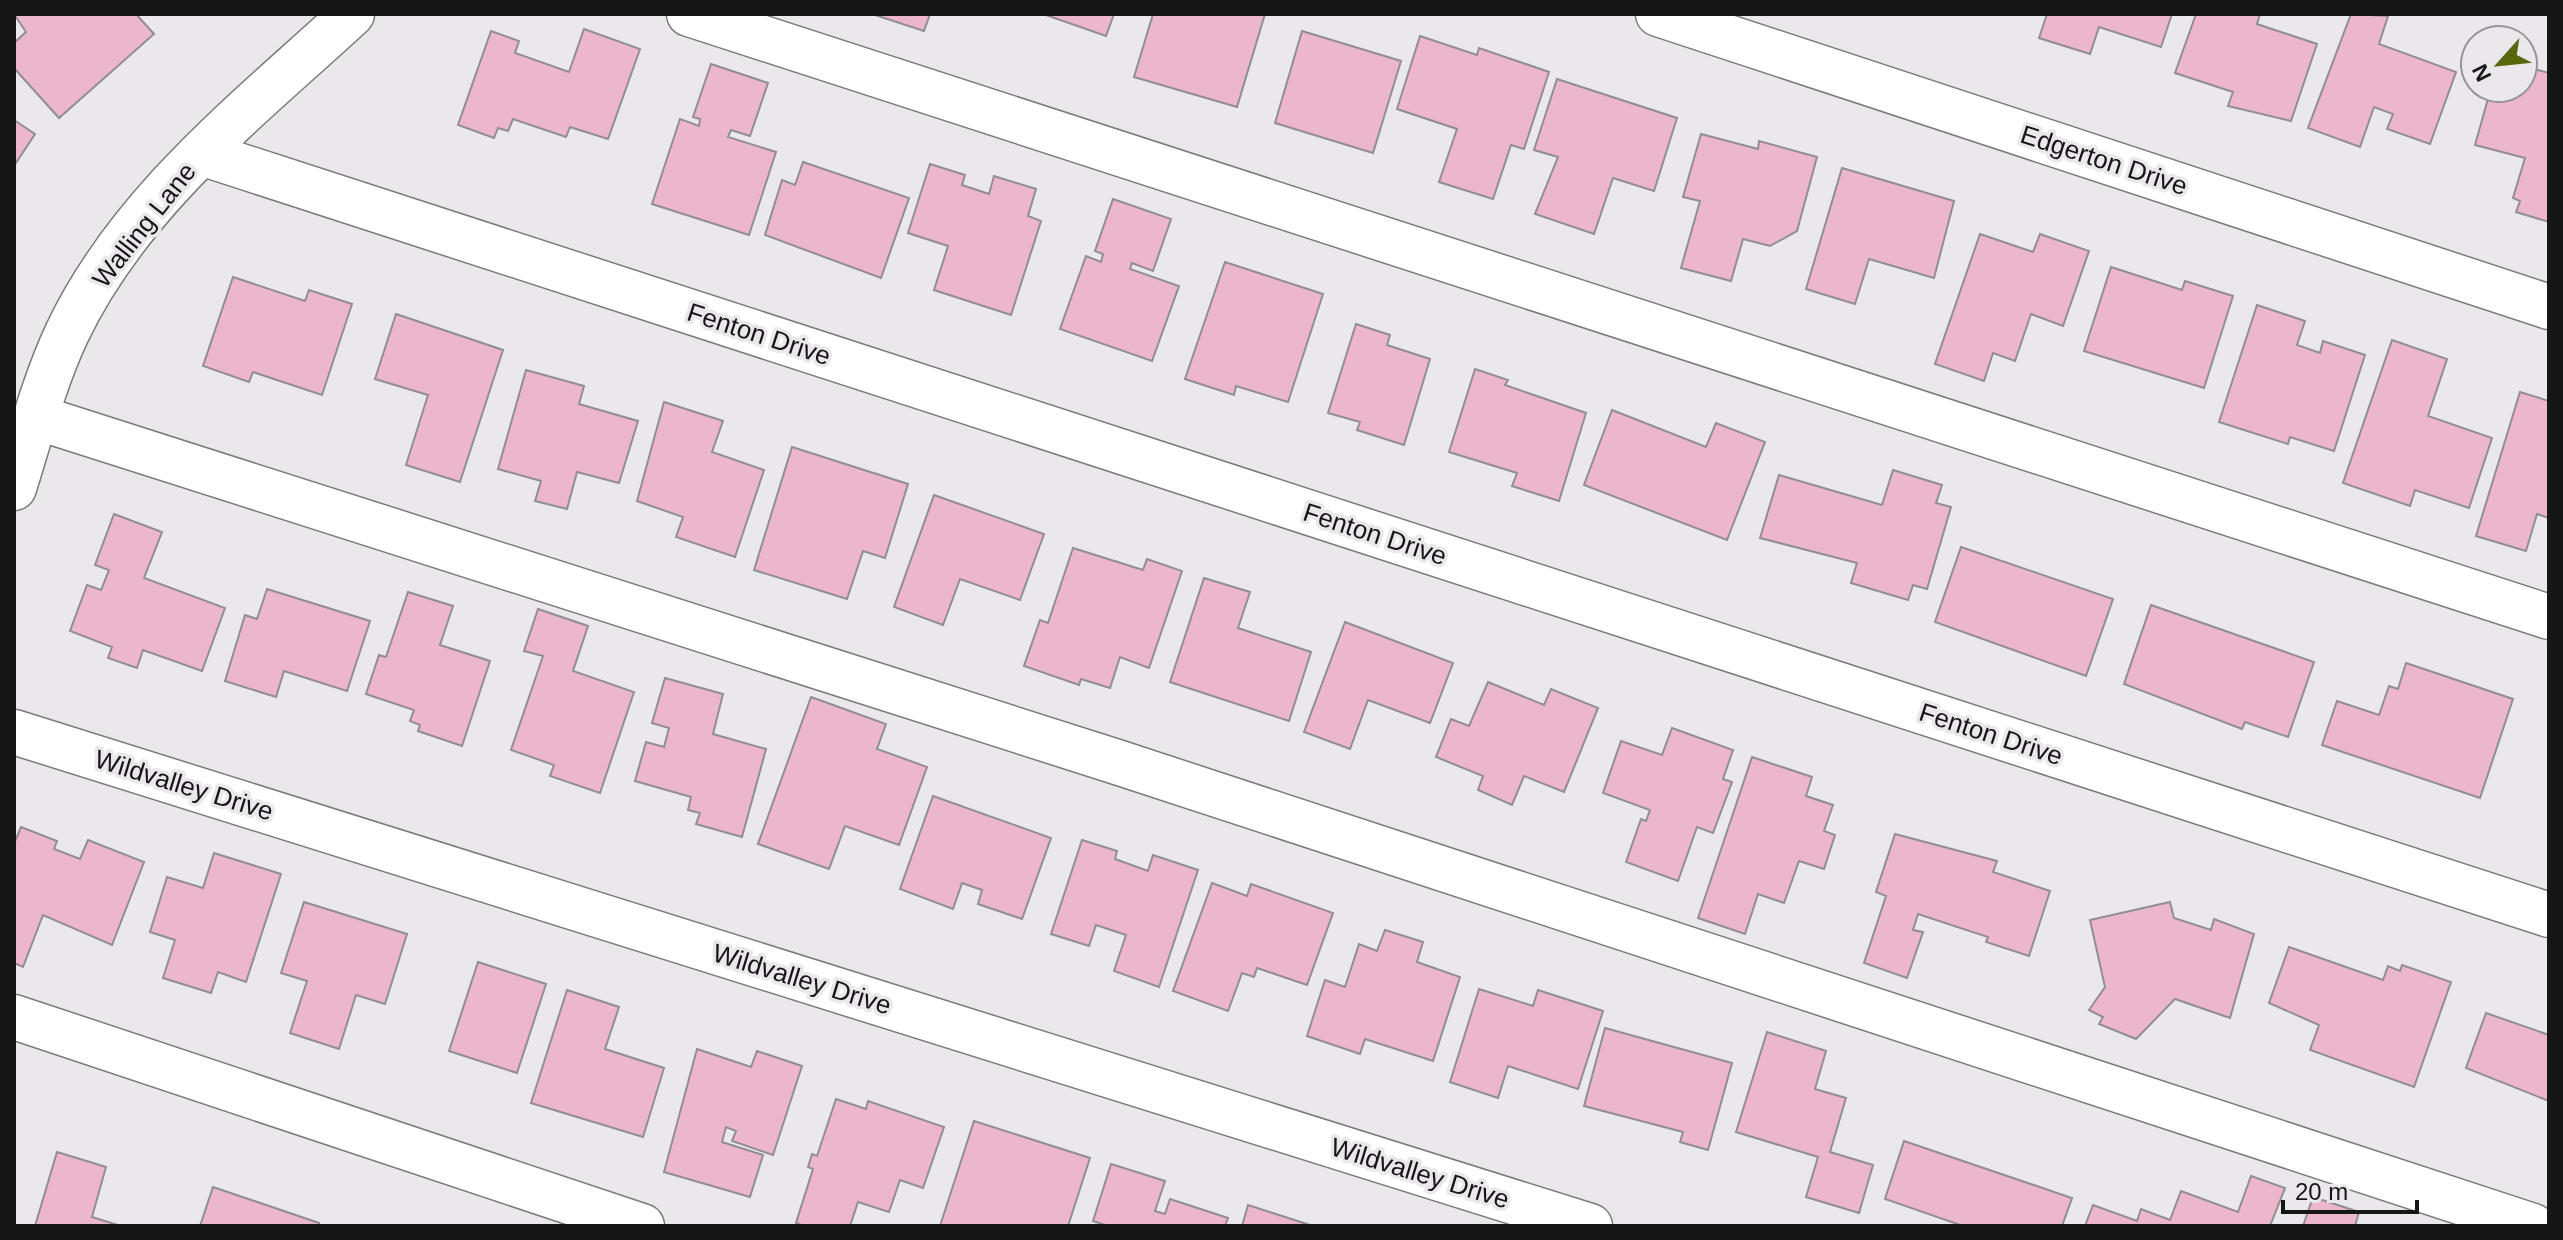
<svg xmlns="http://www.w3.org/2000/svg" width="2563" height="1240" font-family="Arial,sans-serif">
<rect width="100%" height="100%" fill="#ebe8ec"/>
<path fill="#ecb7cd" stroke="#928e90" stroke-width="2" d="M14 14H136L154 34 59 118 14 68V43L26 32Z
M872 14H930L924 31Z
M1043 14H1114L1106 36Z
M1153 14H1265L1237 107 1134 77Z
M2047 14H2172L2161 47 2099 27 2090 54 2039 38Z
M2196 14H2260L2257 24 2317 44 2291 121 2228 106 2233 92 2175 73Z
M2351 14 2388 16 2379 44 2456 72 2430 144 2387 129 2393 114 2374 107 2360 147 2308 128Z
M584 29 640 49 608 139 570 127 566 137 513 119 508 131 498 128 494 138 458 125 491 31 519 41 515 53 569 72Z
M1302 31 1401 61 1373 153 1275 123Z
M1420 36 1477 55 1479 48 1549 72 1524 149 1511 145 1493 199 1439 182 1457 129 1397 109Z
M711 64 768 83 750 136 731 130 728 137 776 152 749 235 652 204 680 119 699 126 700 119 693 117Z
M2523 66 2549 73V222L2516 212 2520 201 2513 198 2525 158 2475 145 2491 88H2523Z
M1557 79 1677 118 1654 191 1613 178 1594 234 1535 214 1558 157 1534 150Z
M14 120 35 134 14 166Z
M1701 134 1758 149 1759 141 1817 157 1797 231 1770 246 1743 239 1731 281 1681 268 1700 201 1683 197Z
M803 162 909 198 881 278 765 235 782 180 795 185Z
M930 164 965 175 962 185 989 194 994 176 1036 189 1028 216 1041 221 1011 315 934 290 948 246 908 233Z
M1842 168 1954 201 1934 278 1869 259 1855 304 1806 289Z
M1113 199 1171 219 1153 271 1132 263 1130 269 1179 286 1152 361 1060 329 1086 256 1101 262 1103 254 1095 251Z
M1980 234 2033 252 2040 234 2089 251 2063 326 2031 314 2015 361 1993 353 1984 381 1935 364Z
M1225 262 1323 294 1288 402 1236 386 1234 395 1185 379Z
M2111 267 2182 290 2185 281 2233 296 2204 388 2084 351Z
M233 277 305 301 309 290 352 304 322 395 253 372 249 382 203 366Z
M2257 305 2305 321 2297 345 2320 353 2323 341 2365 355 2334 451 2290 437 2288 444 2219 422Z
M396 314 503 350 460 482 406 465 428 395 375 379Z
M1356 324 1390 335 1387 345 1430 359 1404 445 1357 430 1360 422 1328 413Z
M2392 340 2447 359 2428 416 2492 438 2469 508 2415 490 2410 506 2343 483Z
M1475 369 1508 380 1505 385 1586 413 1559 501 1512 486 1517 473 1449 452Z
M526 370 584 386 579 404 638 421 619 483 577 472 567 509 535 501 541 481 498 469Z
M2520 392 2549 401V518L2537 514 2526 551 2476 536Z
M664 402 723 421 712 452 764 470 735 557 676 537 683 517 637 501Z
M1612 410 1706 447 1716 423 1765 442 1727 540 1584 485Z
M792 447 908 484 885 558 863 551 847 599 754 570Z
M1893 470 1942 485 1936 503 1951 507 1927 589 1913 585 1908 600 1851 583 1857 563 1760 538 1779 475 1882 505Z
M934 495 1044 534 1020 600 960 579 943 625 894 607Z
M114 514 162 532 144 578 225 608 202 671 143 650 137 668 108 658 112 647 70 631 87 585 101 590 109 570 95 565Z
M1961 547 2113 599 2086 676 1935 622Z
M1073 548 1143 570 1147 559 1182 571 1149 668 1120 657 1110 688 1081 679 1079 685 1024 666 1040 620 1048 623Z
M1204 578 1250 592 1238 628 1311 652 1289 721 1170 682Z
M267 589 370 621 347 691 284 671 276 697 225 681 245 615 257 619Z
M408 592 453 606 440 645 490 661 462 746 418 731 420 725 410 721 414 710 366 694 379 655 386 657Z
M2151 605 2314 662 2288 737 2245 722 2242 729 2124 684Z
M538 609 588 626 573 671 634 692 600 793 550 776 554 765 511 750 543 656 524 651Z
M1345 622 1453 663 1430 723 1368 700 1350 749 1304 732Z
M2406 663 2513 699 2480 798 2322 745 2337 701 2379 715 2389 686 2398 689Z
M665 678 723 694 713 734 766 749 742 837 696 824 700 813 688 810 691 797 635 781 646 742 664 747 669 728 652 723Z
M1488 682 1544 705 1551 689 1598 708 1564 792 1524 776 1512 805 1478 790 1483 776 1436 757 1451 719 1469 726Z
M811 697 886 724 877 749 927 767 899 845 845 826 829 869 758 844Z
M1672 728 1733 750 1723 779 1732 782 1713 833 1697 827 1678 881 1626 862 1641 819 1646 821 1650 810 1603 793 1621 741 1662 755Z
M1752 757 1812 777 1806 796 1833 805 1824 831 1835 835 1824 869 1799 861 1784 903 1758 894 1745 934 1698 918Z
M933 796 1051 838 1022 919 978 904 982 890 962 883 953 909 900 889Z
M21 827 57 841 54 849 80 859 88 840 144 862 112 945 43 915 23 967 14 963V844Z
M1895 834 1997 861 1993 872 2050 891 2029 956 1986 942 1988 937 1918 914 1913 930 1923 932 1907 978 1864 963 1886 896 1876 892Z
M1082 840 1117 851 1115 859 1148 871 1153 855 1198 870 1159 987 1114 971 1126 935 1096 925 1089 946 1051 934Z
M214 853 281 874 246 982 218 972 211 993 163 978 175 940 150 932 167 877 203 888Z
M1212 883 1247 896 1251 884 1333 913 1307 985 1257 968 1254 977 1242 973 1228 1011 1173 991Z
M304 902 407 934 385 1004 356 995 339 1049 290 1033 307 981 281 973Z
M2170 902 2174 918 2211 930 2214 919 2254 934 2230 1018 2175 999 2136 1039 2099 1024 2103 1017 2089 1010 2105 987 2090 920Z
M1385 930 1423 942 1417 962 1460 977 1433 1061 1365 1039 1360 1054 1307 1036 1325 980 1345 987 1359 944 1377 951Z
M2289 947 2383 980 2388 966 2400 971 2402 965 2451 982 2414 1087 2310 1050 2319 1025 2269 1003Z
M478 962 546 984 517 1073 449 1051Z
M1479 989 1533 1006 1538 990 1603 1011 1578 1089 1508 1066 1498 1098 1450 1082Z
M567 990 619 1007 605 1049 664 1068 643 1137 531 1103Z
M2486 1013 2549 1035V1101L2466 1068Z
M1605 1028 1732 1063 1708 1150 1680 1142 1683 1132 1584 1106Z
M1767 1032 1826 1051 1815 1089 1846 1098 1830 1152 1873 1165 1859 1213 1806 1197 1818 1157 1736 1132Z
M697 1049 751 1067 757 1051 802 1066 773 1155 732 1141 736 1131 726 1127 722 1142 763 1155 750 1197 664 1172Z
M836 1099 866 1109 868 1101 944 1127 923 1188 900 1180 889 1212 858 1202 850 1226H804L796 1223 813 1169 808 1167 812 1154 817 1156Z
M974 1121 1090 1158 1068 1226H940Z
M1904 1141 2072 1198 2062 1226H1963L1885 1199Z
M57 1152 106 1167 92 1217 121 1226H35Z
M1111 1164 1165 1181 1155 1211 1165 1214 1170 1199 1228 1218 1225 1226H1108L1093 1221Z
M2251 1176 2285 1188 2270 1226H2085L2093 1205 2137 1221 2141 1209 2170 1220 2181 1191 2238 1212Z
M213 1187 319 1223 318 1226H200Z
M2313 1197 2359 1212 2355 1226H2303Z
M1248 1205 1313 1226H1242Z"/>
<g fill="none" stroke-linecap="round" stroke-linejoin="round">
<defs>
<path id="minor" d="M689 14 2549 617
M1658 14 2549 307
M201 153 2549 915
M36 417 1120 763 2533 1226
M14 488C30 437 44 382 67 333 129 202 248 110 352 14
M14 732 1590 1226
M14 1017 642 1226"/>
</defs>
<use href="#minor" stroke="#7d7a7d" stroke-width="47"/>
<use href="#minor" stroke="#fff" stroke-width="44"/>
</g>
<g text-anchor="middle" stroke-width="7" stroke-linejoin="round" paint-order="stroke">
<g font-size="26" fill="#171617" stroke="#ebe8ec">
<text transform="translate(2104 160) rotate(18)" y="9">Edgerton Drive</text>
<text transform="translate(144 225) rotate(-52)" y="9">Walling Lane</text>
<text transform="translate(759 334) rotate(18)" y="9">Fenton Drive</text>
<text transform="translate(1375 534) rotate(18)" y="9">Fenton Drive</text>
<text transform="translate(1991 734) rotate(18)" y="9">Fenton Drive</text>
<text transform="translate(184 785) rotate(17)" y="9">Wildvalley Drive</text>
<text transform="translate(802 979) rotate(17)" y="9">Wildvalley Drive</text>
<text transform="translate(1420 1173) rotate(17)" y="9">Wildvalley Drive</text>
</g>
</g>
<rect width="2563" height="1240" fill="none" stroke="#171617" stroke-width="32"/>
<g transform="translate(2499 64) rotate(243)"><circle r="38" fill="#ebe8ec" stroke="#969497" stroke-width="2"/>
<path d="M0-6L14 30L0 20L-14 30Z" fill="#58660c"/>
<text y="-12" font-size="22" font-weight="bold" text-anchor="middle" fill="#171617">N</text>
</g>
<path d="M2283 1200v12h134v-12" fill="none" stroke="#171617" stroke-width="4"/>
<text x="2295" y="1200" font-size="24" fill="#171617" stroke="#ebe8ec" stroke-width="6" paint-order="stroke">20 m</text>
</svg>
